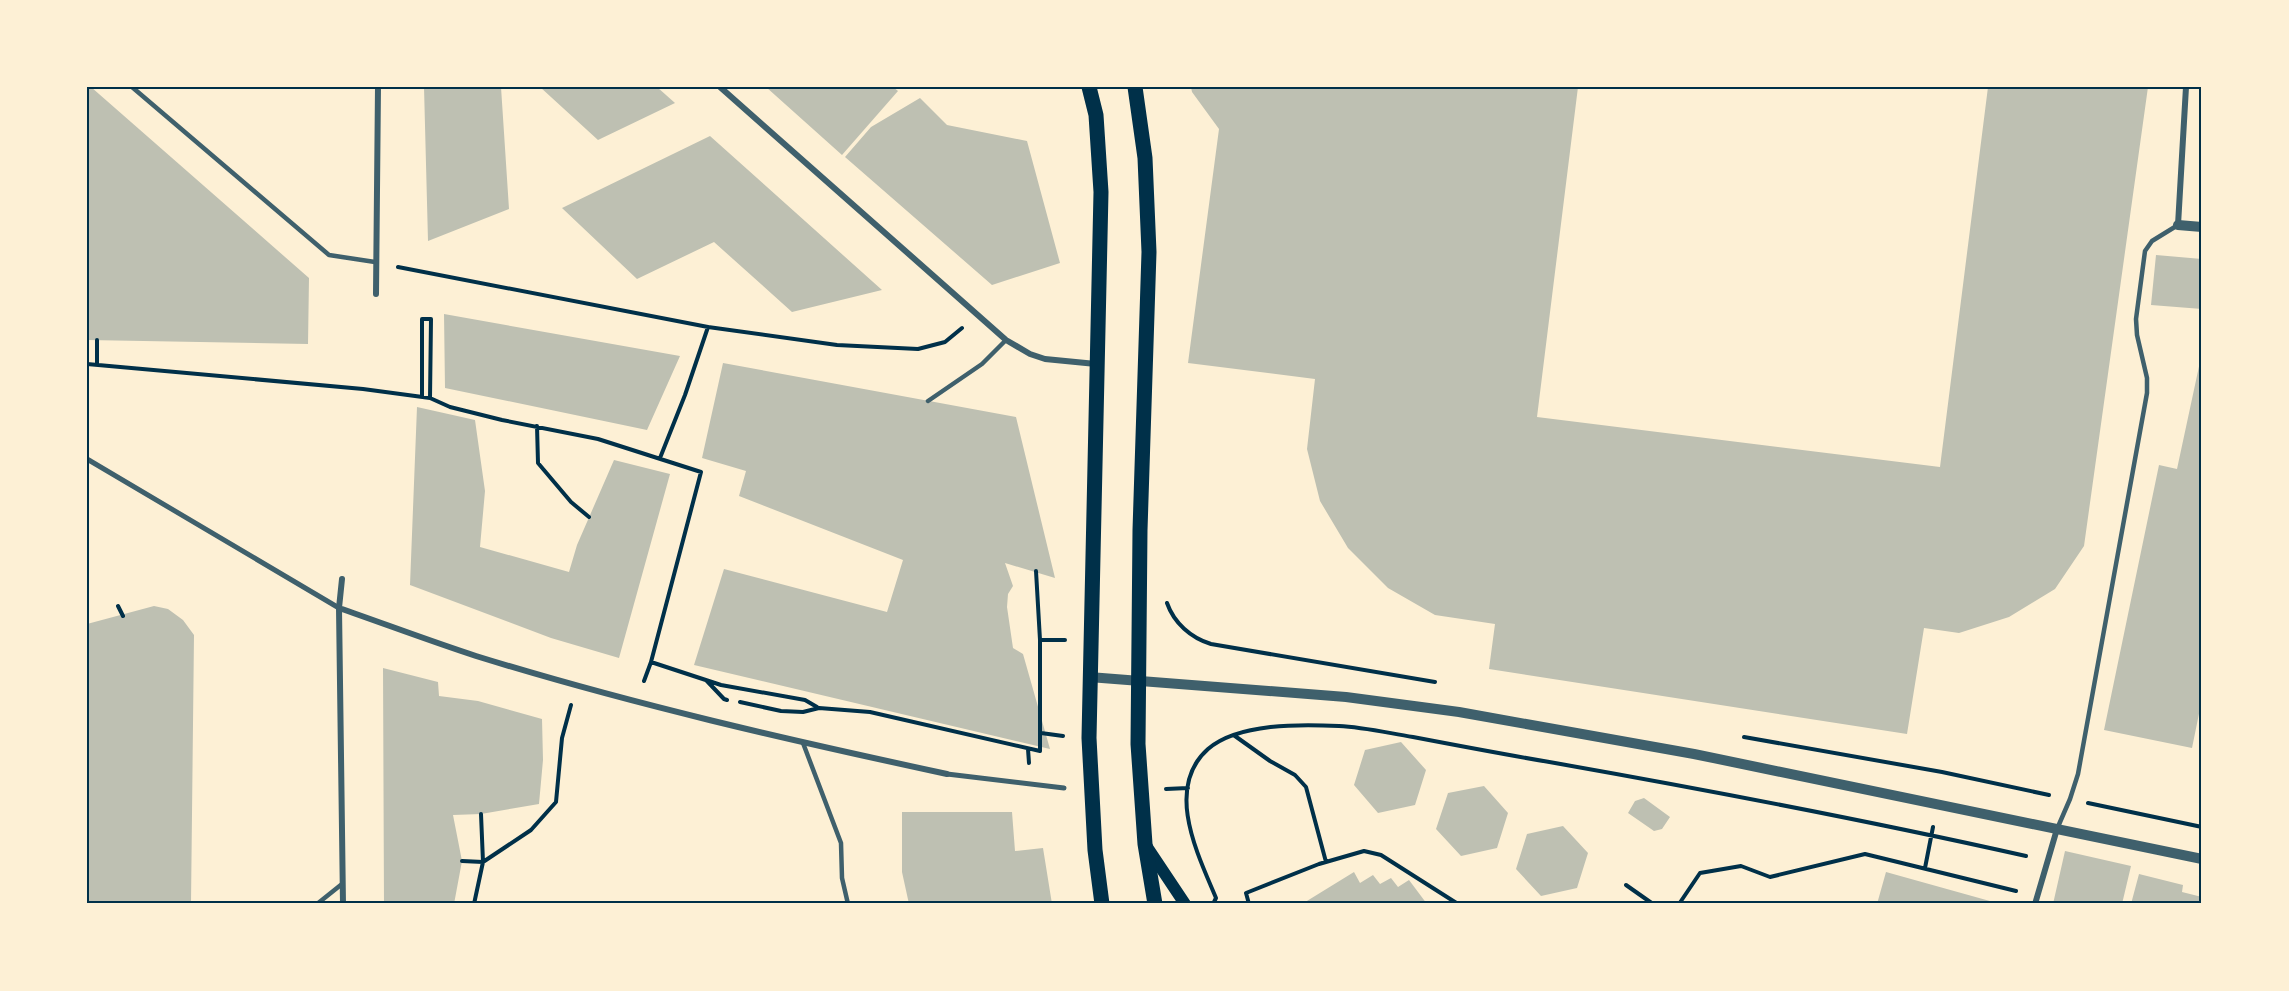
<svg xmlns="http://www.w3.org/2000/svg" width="2289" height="991" font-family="'Playfair Display',serif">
<rect width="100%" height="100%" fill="#fdf0d5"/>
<path fill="#bec0b2" d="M87 87H91L309 278 308 344 87 340Z
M424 87H501L509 209 428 241Z
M540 87H657L675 103 598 140Z
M766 87H893L898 91 842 155Z
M1191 87H1578L1537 417 1940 467 1988 87H2148L2084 546 2055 589 2009 617 1959 633 1924 628 1907 734 1489 669 1495 624 1435 615 1388 588 1348 548 1320 501 1307 449 1315 379 1188 363 1219 129 1192 92Z
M920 98 947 125 1027 141 1060 263 992 285 845 157 871 127Z
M710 136 882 290 792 312 714 242 637 279 562 208Z
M2156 255 2202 259V309L2151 305Z
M444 314 680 356 647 430 445 388Z
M2201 357 2202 699 2192 748 2104 730 2159 465 2177 469Z
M723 363 1016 417 1055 578 1005 563 1013 586 1008 594 1007 607 1013 648 1023 654 1050 749 694 665 724 569 887 612 903 560 739 496 746 471 702 458Z
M417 407 475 420 485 491 480 547 569 572 577 545 614 460 670 474 619 658 551 638 410 585Z
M154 606 168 609 183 620 194 635 191 904H89L87 901V624Z
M383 668 438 682 439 696 478 701 542 719 543 760 539 804 481 814 453 815 462 861 454 904H384Z
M1401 742 1426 770 1415 805 1378 813 1354 785 1365 750Z
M1484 786 1508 813 1497 848 1461 856 1436 829 1448 793Z
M1644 798 1670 817 1662 829 1654 831 1628 813 1635 801Z
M902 812H1012L1015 851 1043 848 1052 904H909L902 872Z
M1563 826 1588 853 1577 888 1541 896 1516 869 1527 834Z
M2065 851 2131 866 2122 904H2053Z
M1354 872 1360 883 1373 875 1380 884 1391 878 1398 887 1409 880 1427 904H1302Z
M1886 872 1997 903V904H1877Z
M2139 874 2183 885 2182 892 2202 897V904H2131Z"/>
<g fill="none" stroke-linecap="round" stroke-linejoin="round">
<path stroke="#003049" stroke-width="4" d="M398 267 708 327 837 345 918 349 945 342 962 328
M87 364 363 389 430 398 450 407 502 420 598 439 701 472 651 662 644 681
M97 365V340
M422 397V319H431L430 398
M537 426 538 463 571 502 589 517
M660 458 685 395 708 327
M1167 603C1174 623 1191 638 1211 644L1435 682
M118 606 123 616
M1040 640H1065
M651 662 721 685 805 700 817 707
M706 680 724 699 727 700
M740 702 781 711 803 712 819 708 870 712 1040 751V640L1036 571
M1041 733 1063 736
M1235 736 1270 761 1295 775 1306 787 1326 862
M1744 737 1942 772 2049 795
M1028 749 1029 763
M1166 789 1188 788
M2088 803 2202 827
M462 861 483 862 531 830 556 802 562 738 571 705
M1925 868 1933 827
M1626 885 1653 904
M474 904 483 862 481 814
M1213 904 1216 898C1198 855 1164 788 1208 749 1238 723 1301 724 1339 726 1363 727 1388 733 1413 737 1460 746 1508 755 1555 763 1713 791 1870 821 2026 856
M1249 904 1246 893 1319 864 1364 851 1381 855 1458 904
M1679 904 1700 873 1741 866 1770 877 1865 854 2016 891"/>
<path stroke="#3f606c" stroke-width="4.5" d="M132 87 329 255 375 262
M928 401 982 364 1006 340
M803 743 841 843 842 878 848 904
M2057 829 2070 799 2078 774 2147 393V378L2137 335 2136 319 2145 251 2152 241 2178 225
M317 904 342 884"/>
<path stroke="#3f606c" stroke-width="5" d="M87 459 339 608
M947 774 1064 788"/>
<path stroke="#3f606c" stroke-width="6" d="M720 87 1006 340 1030 354 1045 359 1096 364
M2178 225 2186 87
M376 294 378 87
M342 579 339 608 343 904
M339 608C385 624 430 641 476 656 631 704 789 740 947 774
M2035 904 2057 829"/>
<path stroke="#3f606c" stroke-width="10" d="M2178 225 2202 227
M1089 677 1346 697 1459 712 1694 754 2202 859"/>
<path stroke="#003049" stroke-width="12" d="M1147 847 1185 904"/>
<path stroke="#003049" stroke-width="15" d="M1089 87 1096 115 1101 192 1089 738 1095 850 1102 904
M1135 87 1145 158 1149 252 1140 530 1138 744 1145 844 1155 904"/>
</g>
<rect width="2289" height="991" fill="none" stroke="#fdf0d5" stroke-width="177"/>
<rect x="88" y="88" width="2112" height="814" fill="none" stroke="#003049" stroke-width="2"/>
</svg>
